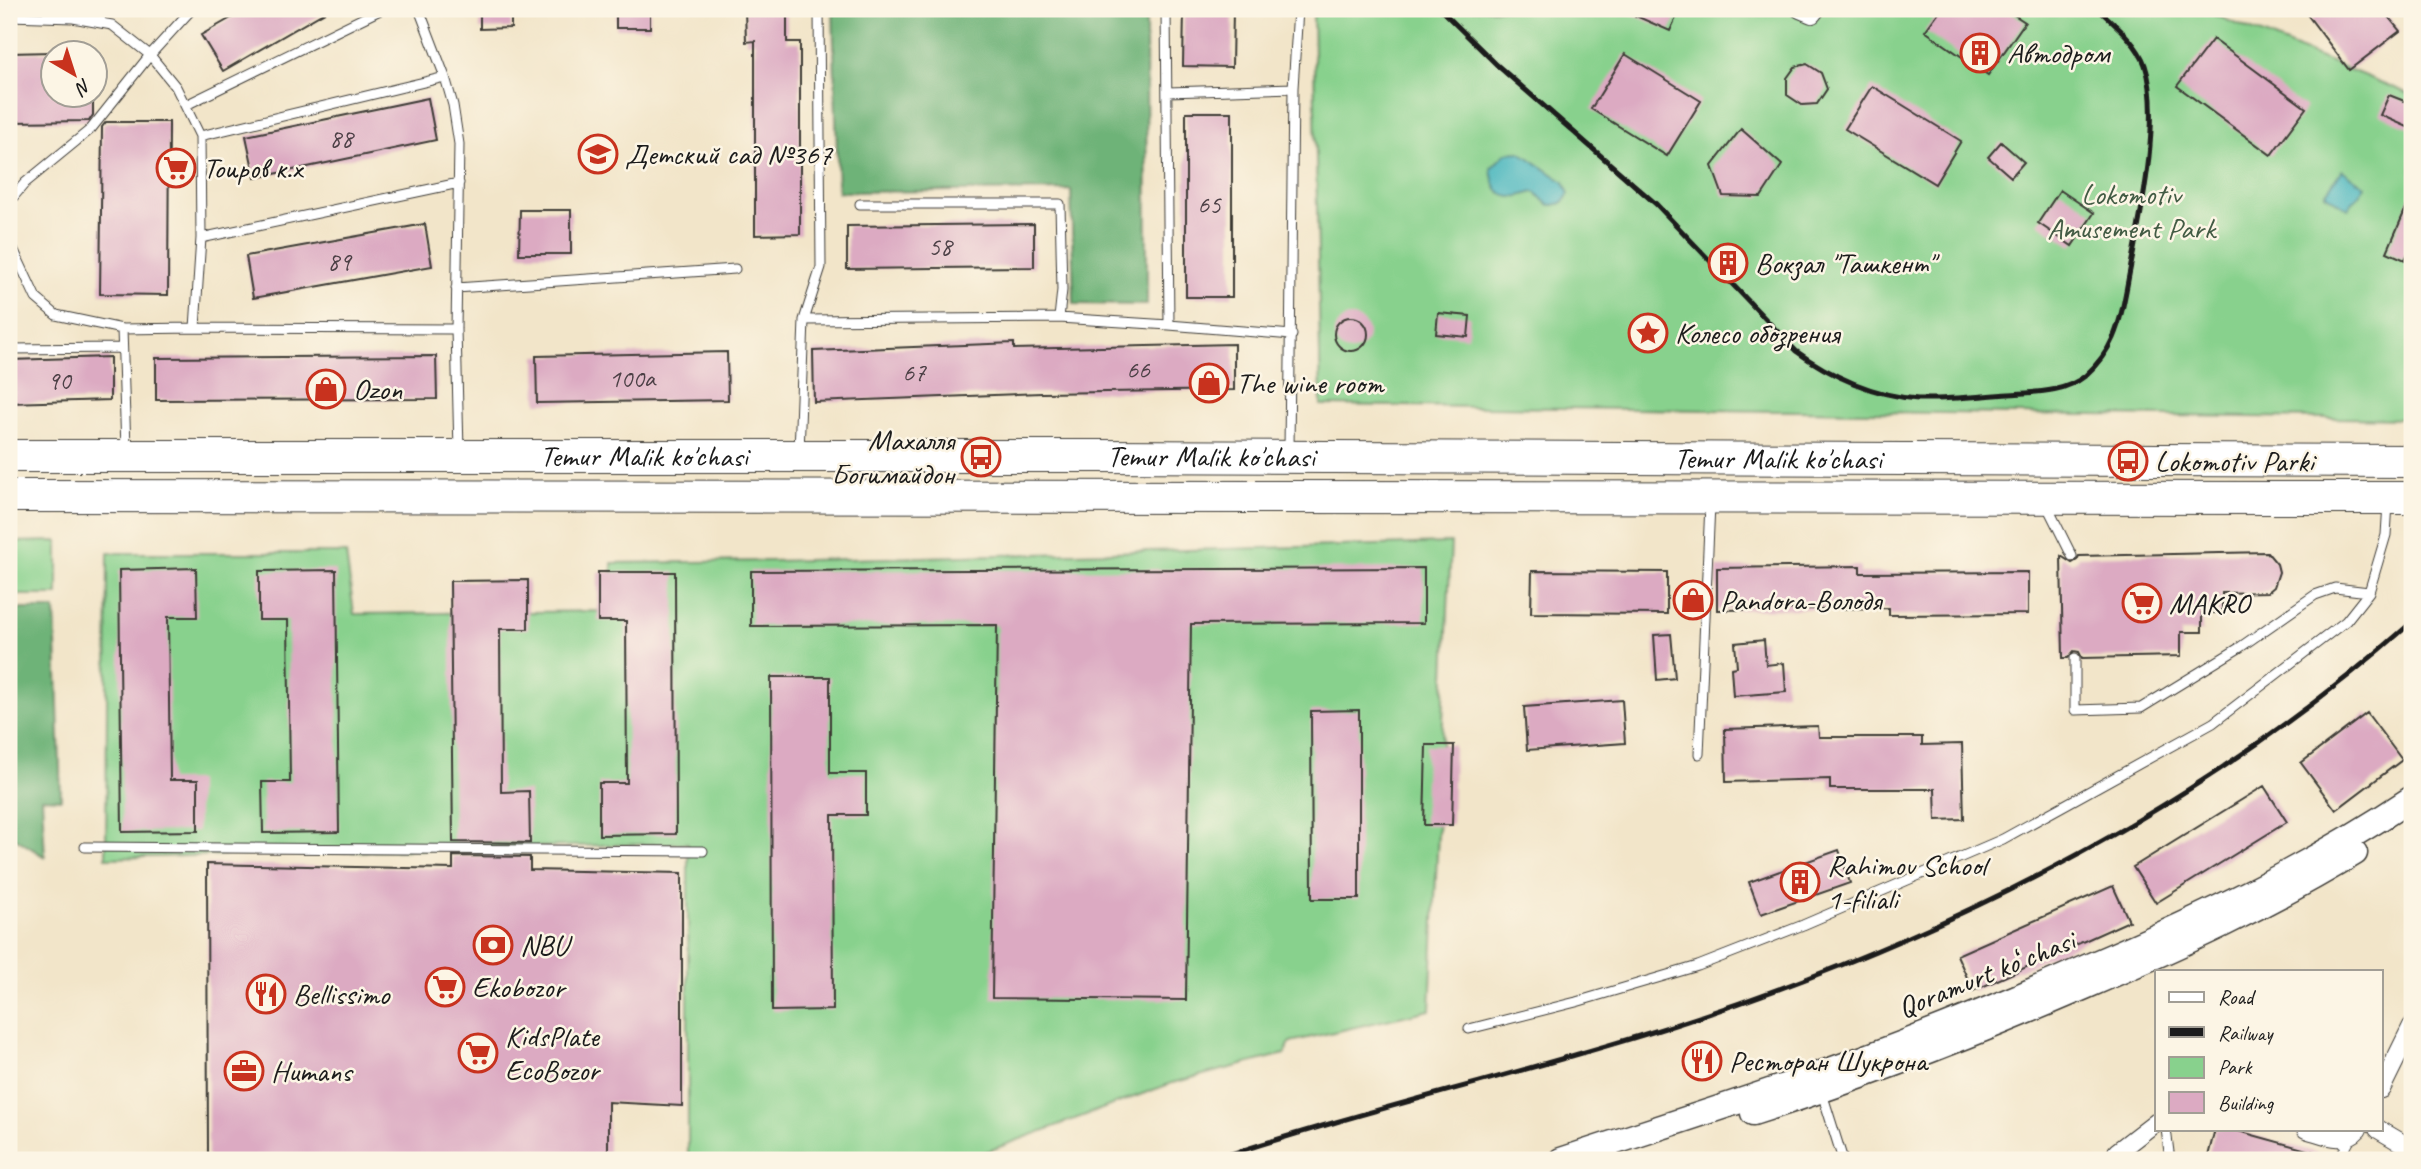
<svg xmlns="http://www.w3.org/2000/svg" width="2421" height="1169" font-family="Caveat,sans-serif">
<rect width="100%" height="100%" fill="#fcf5e5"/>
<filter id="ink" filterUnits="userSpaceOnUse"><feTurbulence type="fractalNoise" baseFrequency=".0143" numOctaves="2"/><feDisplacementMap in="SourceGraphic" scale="14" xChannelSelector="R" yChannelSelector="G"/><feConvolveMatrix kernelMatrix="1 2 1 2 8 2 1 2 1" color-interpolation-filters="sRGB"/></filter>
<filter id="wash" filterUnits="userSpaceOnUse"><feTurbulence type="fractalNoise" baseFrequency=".00686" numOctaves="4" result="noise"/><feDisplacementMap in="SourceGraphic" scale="28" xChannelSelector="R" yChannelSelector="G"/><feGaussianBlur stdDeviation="1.57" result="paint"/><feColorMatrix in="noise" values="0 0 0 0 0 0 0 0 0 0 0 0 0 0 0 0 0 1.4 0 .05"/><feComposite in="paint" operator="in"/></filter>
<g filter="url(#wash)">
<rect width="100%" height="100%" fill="#f2e5c9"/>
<path fill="#88d18d" stroke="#527654" stroke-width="2" d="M1313 9H2200L2412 95V419L1321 405Z
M58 541V595H9V542Z
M1451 543 1430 1010 1290 1042 1285 1054 1172 1083 964 1160H688V843L106 858 108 553H346L354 614 613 611 612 563 771 561Z"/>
<path fill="#6eb378" stroke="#45684a" stroke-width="2" d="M833 9H1146L1147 305 1074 304 1071 190 838 192Z
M9 609H55L61 799 42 798 45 857 9 834Z"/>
<path fill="#47b6be" stroke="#32696d" stroke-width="2" d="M1520 152 1564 182 1569 194 1562 203 1549 206 1535 192C1528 193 1519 197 1512 197 1496 196 1492 180 1491 168L1506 153Z
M2342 170 2365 186 2348 209 2325 194Z"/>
<g id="blocks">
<path fill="#dcaac2" d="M247 9H330L223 71 201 35Z
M480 9H511V28L480 29Z
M616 9H650V28H616Z
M745 9H787V42H800V234L755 235V41L746 42Z
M1184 9H1233L1232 67 1183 66Z
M1620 9H1680L1670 31Z
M1941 9H2005L2025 22 1988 75 1925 31Z
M2303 9H2382L2400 31 2349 70Z
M2213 39 2306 108 2271 155 2177 86Z
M52 52V94H93V115L89 121 9 122V53Z
M1625 54 1701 101 1667 156 1591 109Z
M1807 64 1821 73 1827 89 1817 104 1802 105 1787 95V78L1795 67Z
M1872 86 1961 141 1935 184 1845 129Z
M2389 95 2412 104V129L2380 115Z
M428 98 436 140 255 178 246 136Z
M1186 112H1232V297H1186Z
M106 122H169L168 295 100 294 102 127Z
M1741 129 1782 165 1761 197 1723 196 1712 166Z
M2001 142 2024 162 2011 177 1988 157Z
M2060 190 2094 213 2072 246 2038 223Z
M2412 194V244L2405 260 2387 252Z
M520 210H571V254H519Z
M425 224 432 266 253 298 246 256Z
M1034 224V267L847 269V226Z
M1438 313 1470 316 1468 337 1436 334Z
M1334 334a17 17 0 1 1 34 0a17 17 0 1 1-34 0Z
M1014 343V349L1234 344V390L1042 393 814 402 813 351Z
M727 352 728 400 537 403 536 356Z
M436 356 437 399 156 400V358Z
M110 357V400L9 403V360Z
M2267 552 2277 564 2279 572 2274 587 2268 592 2222 593V613H2202V632H2181V656L2082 658 2079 652 2074 651 2068 658H2063L2061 556 2072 563 2077 560 2079 556Z
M1860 566V573L2028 572V614L1889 615V608L1717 610V568Z
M196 568 197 617H168L170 780H198V831L122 832 119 570Z
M1424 568V623L1191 624 1186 1000 992 998 997 625 751 626V571Z
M336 570 339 832 263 833 262 782H290L288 620H259V571Z
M1532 571 1667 572V614L1531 613Z
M598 572H675L676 834 599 835V783H627L626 621H598Z
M528 580V629H500L501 792 529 791 530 843 453 842 450 581Z
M1671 634 1675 678 1657 680 1654 635Z
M1764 640 1766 665 1784 663 1786 692 1733 696 1731 668 1737 667 1735 643Z
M771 677H830V773H866V815H832L833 1010 772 1011Z
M1622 700 1625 743 1527 750 1524 707Z
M1359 710V899H1312L1311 711Z
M2367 713 2402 760 2336 810 2301 763Z
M1818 726 1819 737H1922V745L1962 744 1964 819 1936 820 1935 789H1830V779L1726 782 1725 729Z
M1426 745H1454L1452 825H1424Z
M2264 786 2287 822 2156 903 2133 867Z
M1839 850 1850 883 1761 914 1749 882Z
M453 856 530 857V870L682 873V1106L608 1102V1160H208L207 864 453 869Z
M2113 886 2129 921 1973 991 1957 955Z
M2215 1129H2231L2325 1155 2324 1160H2207Z"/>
</g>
</g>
<g filter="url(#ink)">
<use href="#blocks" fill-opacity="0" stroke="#3c3a36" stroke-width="2"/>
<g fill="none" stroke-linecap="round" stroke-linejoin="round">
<defs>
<path id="lane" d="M77 9 101 20
M419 9 445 77 453 105 459 144 456 329 459 452
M1166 9 1169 325 1292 335
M9 16 73 18 112 25 150 55 176 87 200 136 201 238 195 328 456 329
M1168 92 1293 88
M186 105 382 9
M200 136 445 77
M9 202 25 183 91 129 150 55 192 9
M201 238 459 183
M9 240 36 298 56 315 122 329
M456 288 735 269
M1059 318 1169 325
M804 320 1059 318 1062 290 1060 204H860
M9 349 122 348
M126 449 122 329 195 328
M1289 450 1293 88 1298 9
M799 452 804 320 821 267 819 9
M2045 502 2072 556
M2075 658V710L2141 708 2239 648 2315 595 2335 588 2369 592
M1699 754 1710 504
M85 847 703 851
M1469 1029 1576 1002 1698 966 1803 925 2003 839 2213 723 2346 621 2369 592 2386 535 2388 503
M1822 1093 1843 1160
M2166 1129 2170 1160
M2339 1160 2352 1136"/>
<path id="street" d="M1800 9 1812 14 1816 9
M2381 1089 2412 1026
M2306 1129C2324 1134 2344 1145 2358 1129
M2378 1129 2412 1149
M2117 1152 2157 1121"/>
<path id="secondary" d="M1753 1113C1866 1077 1976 1034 2085 987 2178 947 2268 906 2355 853
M1561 1160C1660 1127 1760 1096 1858 1060 1937 1031 2016 998 2093 964 2204 917 2312 865 2412 798"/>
<g id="highway">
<path id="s1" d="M9 456H1095L2412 461"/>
<path d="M9 496 2412 498"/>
</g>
</defs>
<use href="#lane" stroke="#3c3a36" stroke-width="11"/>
<use href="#street" stroke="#3c3a36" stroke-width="20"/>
<use href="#secondary" stroke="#3c3a36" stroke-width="27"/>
<use href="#highway" stroke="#3c3a36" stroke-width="34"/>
<use href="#lane" stroke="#fff" stroke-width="9"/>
<use href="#street" stroke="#fff" stroke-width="18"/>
<use href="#secondary" stroke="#fff" stroke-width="24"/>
<use href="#highway" stroke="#fff" stroke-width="32"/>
<path stroke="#1c1c1c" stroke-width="5" d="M1440 9 1497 65 1656 204 1796 351C1830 376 1875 396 1918 399 1948 400 1979 396 2009 394 2034 392 2064 393 2085 376 2097 365 2107 352 2113 338 2123 315 2126 289 2131 265 2141 214 2162 114 2145 65 2137 42 2115 25 2098 9
M1213 1160C1369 1108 1531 1072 1687 1021 1953 934 2202 808 2412 622"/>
</g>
</g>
<defs>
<symbol id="building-ring" viewBox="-11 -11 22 22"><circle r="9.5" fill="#fcf5e5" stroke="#c8321e" stroke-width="1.5"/><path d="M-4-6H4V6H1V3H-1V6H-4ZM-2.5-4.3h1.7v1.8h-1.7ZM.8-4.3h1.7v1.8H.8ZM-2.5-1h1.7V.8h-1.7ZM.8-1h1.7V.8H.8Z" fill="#c8321e"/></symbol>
<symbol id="school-ring" viewBox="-11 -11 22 22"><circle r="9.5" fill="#fcf5e5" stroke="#c8321e" stroke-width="1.5"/><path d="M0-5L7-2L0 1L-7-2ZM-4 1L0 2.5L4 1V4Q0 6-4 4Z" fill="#c8321e"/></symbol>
<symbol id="supermarket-ring" viewBox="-11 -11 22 22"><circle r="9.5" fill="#fcf5e5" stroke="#c8321e" stroke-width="1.5"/><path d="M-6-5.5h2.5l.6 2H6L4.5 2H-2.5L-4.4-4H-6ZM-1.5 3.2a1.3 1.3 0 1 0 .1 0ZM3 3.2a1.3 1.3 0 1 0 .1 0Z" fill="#c8321e"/></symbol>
<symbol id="sight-ring" viewBox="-11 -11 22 22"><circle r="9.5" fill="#fcf5e5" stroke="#c8321e" stroke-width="1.5"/><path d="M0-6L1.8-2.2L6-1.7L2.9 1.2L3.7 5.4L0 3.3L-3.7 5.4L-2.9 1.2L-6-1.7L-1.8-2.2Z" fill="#c8321e"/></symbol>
<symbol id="shop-ring" viewBox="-11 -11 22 22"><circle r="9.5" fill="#fcf5e5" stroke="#c8321e" stroke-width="1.5"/><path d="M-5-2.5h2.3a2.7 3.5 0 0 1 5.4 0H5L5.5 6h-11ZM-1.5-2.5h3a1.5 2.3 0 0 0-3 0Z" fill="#c8321e"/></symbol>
<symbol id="bus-ring" viewBox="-11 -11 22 22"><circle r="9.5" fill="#fcf5e5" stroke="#c8321e" stroke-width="1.5"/><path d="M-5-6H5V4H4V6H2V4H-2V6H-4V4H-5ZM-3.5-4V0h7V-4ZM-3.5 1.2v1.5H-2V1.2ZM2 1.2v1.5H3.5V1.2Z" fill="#c8321e"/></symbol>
<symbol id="bank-ring" viewBox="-11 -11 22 22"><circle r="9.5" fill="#fcf5e5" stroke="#c8321e" stroke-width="1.5"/><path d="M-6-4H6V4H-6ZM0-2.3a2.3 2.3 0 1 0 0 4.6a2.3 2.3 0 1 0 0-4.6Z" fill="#c8321e"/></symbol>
<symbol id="restaurant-ring" viewBox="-11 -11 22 22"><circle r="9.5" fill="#fcf5e5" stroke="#c8321e" stroke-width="1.5"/><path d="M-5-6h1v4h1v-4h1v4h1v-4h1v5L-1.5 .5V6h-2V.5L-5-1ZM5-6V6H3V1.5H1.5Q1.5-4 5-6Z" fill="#c8321e"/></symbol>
<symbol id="office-ring" viewBox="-11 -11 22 22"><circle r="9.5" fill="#fcf5e5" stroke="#c8321e" stroke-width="1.5"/><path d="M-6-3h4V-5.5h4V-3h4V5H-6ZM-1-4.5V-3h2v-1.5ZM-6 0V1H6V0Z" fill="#c8321e"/></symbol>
</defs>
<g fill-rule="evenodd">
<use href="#building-ring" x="1958" y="31" width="44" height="44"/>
<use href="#school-ring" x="576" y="132" width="44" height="44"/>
<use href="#supermarket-ring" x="154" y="146" width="44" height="44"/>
<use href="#building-ring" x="1706" y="241" width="44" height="44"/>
<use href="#sight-ring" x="1626" y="311" width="44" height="44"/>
<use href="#shop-ring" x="1187" y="361" width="44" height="44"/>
<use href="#shop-ring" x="304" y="367" width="44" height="44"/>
<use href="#bus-ring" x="959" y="435" width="44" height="44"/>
<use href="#bus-ring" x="2106" y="439" width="44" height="44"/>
<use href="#shop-ring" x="1671" y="578" width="44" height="44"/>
<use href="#supermarket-ring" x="2120" y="581" width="44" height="44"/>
<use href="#building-ring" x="1778" y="860" width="44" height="44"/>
<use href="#bank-ring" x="471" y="923" width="44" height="44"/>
<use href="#supermarket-ring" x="423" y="965" width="44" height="44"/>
<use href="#restaurant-ring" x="244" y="972" width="44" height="44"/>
<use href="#supermarket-ring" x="456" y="1031" width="44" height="44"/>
<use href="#restaurant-ring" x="1680" y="1039" width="44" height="44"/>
<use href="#office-ring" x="222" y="1049" width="44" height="44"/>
</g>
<g text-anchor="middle" stroke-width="5" stroke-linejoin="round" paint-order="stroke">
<g font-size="26" fill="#4c4046">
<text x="341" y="147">88</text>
<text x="1209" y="213">65</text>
<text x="940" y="255">58</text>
<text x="339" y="270">89</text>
<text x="1138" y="378">66</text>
<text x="914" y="381">67</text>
<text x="632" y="387">100а</text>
<text x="59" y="389">90</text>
</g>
<g font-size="30" fill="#1c1c1c" stroke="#fcf5e5" text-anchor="start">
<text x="2007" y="63">Автодром</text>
<text x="625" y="164">Детский сад №367</text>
<text x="203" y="178">Тоиров к.х</text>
<text x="1755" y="273">Вокзал "Ташкент"</text>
<text x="1675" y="343">Колесо обозрения</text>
<text x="1236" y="393">The wine room</text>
<text x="353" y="399">Ozon</text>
<text x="954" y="450" text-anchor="end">Махалля<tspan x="954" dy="34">Богимайдон</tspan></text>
<text x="2155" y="471">Lokomotiv Parki</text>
<text x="1720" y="610">Pandora-Володя</text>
<text x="2169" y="613">MAKRO</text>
<text x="1827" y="875">Rahimov School<tspan x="1827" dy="34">1-filiali</tspan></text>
<text x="520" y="955">NBU</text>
<text x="472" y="997">Ekobozor</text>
<text x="293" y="1004">Bellissimo</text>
<text x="505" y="1046">KidsPlate<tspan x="505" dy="34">EcoBozor</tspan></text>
<text x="1729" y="1071">Ресторан Шукрона</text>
<text x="271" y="1081">Humans</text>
</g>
<g font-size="30" fill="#425b44" stroke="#fcf5e5">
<text x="2131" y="204">Lokomotiv<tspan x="2131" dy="34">Amusement Park</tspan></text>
</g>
<g font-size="30" fill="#1c1c1c" stroke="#fcf5e5">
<text dy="10" stroke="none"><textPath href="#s1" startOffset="635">Temur Malik ko'chasi</textPath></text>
<text dy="10" stroke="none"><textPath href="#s1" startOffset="1202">Temur Malik ko'chasi</textPath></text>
<text dy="10" stroke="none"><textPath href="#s1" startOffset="1769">Temur Malik ko'chasi</textPath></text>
<text transform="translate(1986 974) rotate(-22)" y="10">Qoramurt koʻchasi</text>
</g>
</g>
<rect width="2421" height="1169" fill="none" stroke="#fcf5e5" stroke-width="35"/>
<rect x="2155" y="970" width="228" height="161" fill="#fcf5e5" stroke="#a29e95" stroke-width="2"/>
<rect x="2169" y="992" width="35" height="10" fill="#ffffff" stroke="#a29e95" stroke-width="2"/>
<text x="2218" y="1004" font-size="21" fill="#1c1c1c">Road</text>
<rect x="2169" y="1027" width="35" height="10" fill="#1c1c1c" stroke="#a29e95" stroke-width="2"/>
<text x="2218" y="1040" font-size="21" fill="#1c1c1c">Railway</text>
<rect x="2169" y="1057" width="35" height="21" fill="#88d18d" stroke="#a29e95" stroke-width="2"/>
<text x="2218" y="1074" font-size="21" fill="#1c1c1c">Park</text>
<rect x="2169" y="1092" width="35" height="21" fill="#dcaac2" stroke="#a29e95" stroke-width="2"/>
<text x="2218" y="1110" font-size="21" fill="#1c1c1c">Building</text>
<g transform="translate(74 74) rotate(141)"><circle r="33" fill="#fcf5e5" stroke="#a29e95" stroke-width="2"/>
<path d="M0-5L12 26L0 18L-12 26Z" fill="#c8321e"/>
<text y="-10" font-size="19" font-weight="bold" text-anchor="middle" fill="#1c1c1c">N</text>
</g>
</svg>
